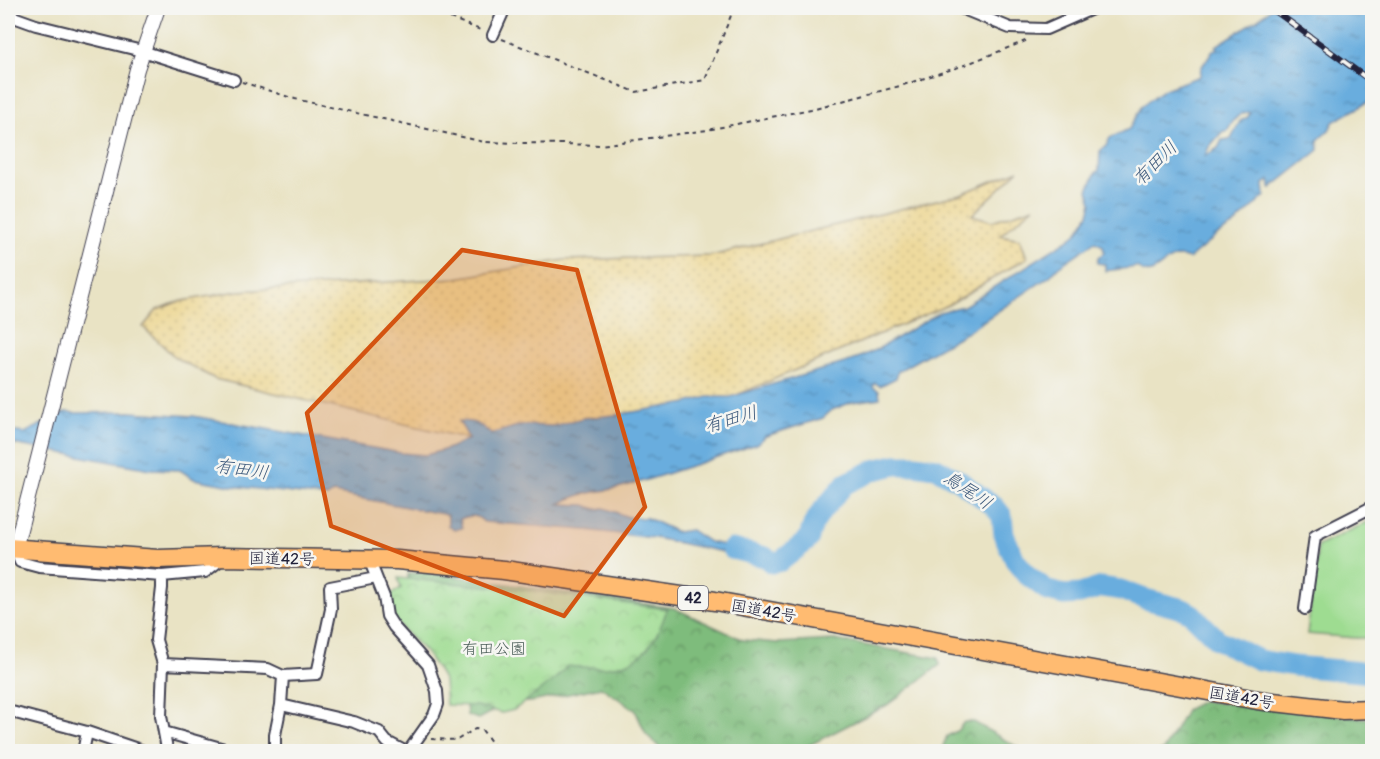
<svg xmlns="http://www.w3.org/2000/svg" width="1380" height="759" font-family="Pangolin,'Klee One',sans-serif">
<defs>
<pattern id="forest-crowns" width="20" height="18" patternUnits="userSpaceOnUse" patternTransform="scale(1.5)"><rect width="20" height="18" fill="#7ebc7b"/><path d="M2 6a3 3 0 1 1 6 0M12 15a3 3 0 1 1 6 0" fill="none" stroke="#679866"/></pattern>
<pattern id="sand-dots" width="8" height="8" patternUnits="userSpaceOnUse" patternTransform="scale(1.5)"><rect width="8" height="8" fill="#eeda9e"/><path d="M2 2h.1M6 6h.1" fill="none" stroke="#ccbb89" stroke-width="1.8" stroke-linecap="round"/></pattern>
<pattern id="park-crowns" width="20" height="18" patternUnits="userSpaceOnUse" patternTransform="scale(1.5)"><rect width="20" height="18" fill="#9edc91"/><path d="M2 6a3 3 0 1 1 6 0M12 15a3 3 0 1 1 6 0" fill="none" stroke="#88bc7e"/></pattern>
<pattern id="water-ripples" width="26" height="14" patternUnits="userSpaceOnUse" patternTransform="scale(1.5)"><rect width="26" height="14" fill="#69adde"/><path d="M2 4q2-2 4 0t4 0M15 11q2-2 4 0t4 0" fill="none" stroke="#568cb5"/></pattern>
</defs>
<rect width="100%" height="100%" fill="#f6f6f2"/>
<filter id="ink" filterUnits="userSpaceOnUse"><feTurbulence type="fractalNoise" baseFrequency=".0167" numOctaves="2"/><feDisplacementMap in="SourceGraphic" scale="12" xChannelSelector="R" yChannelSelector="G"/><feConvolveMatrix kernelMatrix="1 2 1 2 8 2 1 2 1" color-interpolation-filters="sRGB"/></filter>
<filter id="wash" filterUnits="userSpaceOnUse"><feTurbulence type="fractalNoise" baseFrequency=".008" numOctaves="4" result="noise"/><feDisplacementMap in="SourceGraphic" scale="24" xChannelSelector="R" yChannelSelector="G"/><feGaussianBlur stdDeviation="1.35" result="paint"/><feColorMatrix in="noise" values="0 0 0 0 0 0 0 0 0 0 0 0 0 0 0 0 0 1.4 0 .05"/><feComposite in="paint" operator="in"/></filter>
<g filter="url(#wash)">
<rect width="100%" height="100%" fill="#e9e3c4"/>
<path fill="#9edc91" stroke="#607f66" stroke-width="1.5" d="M1372 520V638H1356L1307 634 1318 546Z"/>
<path fill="url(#forest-crowns)" stroke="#506f5b" stroke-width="1.5" d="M424 572 674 608 743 640 778 643 835 640 938 658 940 665 887 705 798 751H663L646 734 635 710 601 687 536 701 504 705 478 719 467 715 464 681 408 591V574Z
M1203 701 1372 719V751L1159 752 1164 749 1187 709Z
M964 722H974L1024 751H941L947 736 957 731Z"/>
<path fill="url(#sand-dots)" stroke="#887e6c" stroke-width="1.5" d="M1019 170 972 215 992 221 1034 207 1000 235 1020 239 1027 258 948 305 659 428 469 458V439L215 379 176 358 143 327 157 310 177 302 238 291 456 278 564 260 711 256 961 194Z"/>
<path fill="url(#park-crowns)" stroke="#607f66" stroke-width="1.5" d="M398 578 516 589 667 609C649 666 623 671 567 666L555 679 514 710 502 713 476 706 446 705 444 681 437 669 425 652 393 619 389 611 387 597 401 588Z"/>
<path fill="url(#water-ripples)" stroke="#46688c" stroke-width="1.5" fill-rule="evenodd" d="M1272 8H1372V100L1333 122 1329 130 1318 140 1319 150 1271 188 1270 180 1264 184 1265 196 1234 225 1219 234 1189 259C1164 248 1156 286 1137 267L1105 271V264L1097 263 1098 257 1104 253 1103 246 1095 242 1058 267 1050 276 967 332 898 371 896 378 880 386 875 383 873 387 879 391 880 398 852 402 832 410 823 418 766 436 757 444C713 458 670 474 625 486 601 493 583 490 559 504L585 505 596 509 604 508 631 518H647L677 532 691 530 709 542 729 546 745 545 763 555 752 558 655 538 585 530 484 522C476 514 470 515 460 519L462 528 454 530 448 526V515L333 493 327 497 232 486 194 479 180 470 151 469 8 443V431L25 433 65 412 77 413 130 412 193 416 401 453 426 455 447 449 469 439 459 421C474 421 481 424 491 434L521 425 553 426 583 418 615 415 687 403 708 397H730L851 361 878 349 940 312 964 306 1068 240 1077 233 1089 214 1092 202 1088 190 1095 174 1099 170 1100 151 1106 146 1110 138 1129 129 1142 106 1155 96 1165 89 1200 76 1201 68 1213 50 1217 49 1216 46 1257 20ZM1250 112 1248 117 1240 121 1231 139 1222 140 1218 148 1205 156 1209 147 1223 131H1227C1232 122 1238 112 1250 112Z"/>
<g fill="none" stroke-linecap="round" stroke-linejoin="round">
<path stroke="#69adde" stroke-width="21" d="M732 549 765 557 772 563 781 561 808 540 813 525 821 512 845 484 874 470 895 465H915L936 468 958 480 995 507 1002 516 1004 535 1015 560 1027 575 1048 591 1064 595 1080 594 1102 587 1121 590 1145 599 1183 609 1192 614 1218 640 1259 660 1294 666 1372 673"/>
</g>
</g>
<g filter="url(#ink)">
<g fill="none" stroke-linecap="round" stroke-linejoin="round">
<defs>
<path id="minor" d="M961 8 1010 28 1046 29 1094 8
M8 15 36 25 142 51 234 80
M493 35 505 8
M15 549 20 562 39 567 162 576 205 572 223 558
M369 559 384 597 387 616 394 627 428 665 437 691 438 704 434 715 408 752
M162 576V588L156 640 163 664 268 669 283 676 317 674 331 609 330 587 376 578
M1305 609 1315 536 1372 507
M163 664 161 716 167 749 165 752
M281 705 354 722 379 732 387 742 406 752
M8 711 87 732 146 752
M164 732 235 752
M83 752 87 732
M275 752V735L281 705 283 676"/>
<path id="tertiary" d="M15 549 137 69 158 8"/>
<path id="trunk" d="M8 548 158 559 223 557 397 560 504 570 715 601 1257 700 1343 710 1372 709"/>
</defs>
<use href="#minor" stroke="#403f50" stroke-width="14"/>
<use href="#tertiary" stroke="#403f50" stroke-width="16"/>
<use href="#trunk" stroke="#403f50" stroke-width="21"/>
<path stroke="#403f50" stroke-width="2" stroke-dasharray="4.5 4.5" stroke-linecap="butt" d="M425 8 483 31
M502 39 636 92 705 80 734 8
M242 82 295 99 484 142 600 145 707 130 811 109 900 86 962 66 1028 40
M431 739 457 740 475 729 482 730 499 752"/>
<use href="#minor" stroke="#fff" stroke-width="10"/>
<use href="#tertiary" stroke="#fff" stroke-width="14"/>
<use href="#trunk" stroke="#ffbb71" stroke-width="18"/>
<defs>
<path id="rail" d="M1271 8 1372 82"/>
</defs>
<use href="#rail" stroke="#22223b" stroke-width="6"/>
<use href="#rail" stroke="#f6f6f2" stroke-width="4" stroke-dasharray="11" stroke-linecap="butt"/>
</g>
</g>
<path fill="#d45411" fill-opacity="0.2" stroke="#d45411" stroke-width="4.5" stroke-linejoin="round" d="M462 250 577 270 645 507 564 616 331 526 307 413Z"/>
<g text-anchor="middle" stroke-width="5" stroke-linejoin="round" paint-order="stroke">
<rect fill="#f6f6f2" stroke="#626272" stroke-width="1.5" x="678" y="586" width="30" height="24" rx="4.5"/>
<g font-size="15" font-weight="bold" fill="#22223b">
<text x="693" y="603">42</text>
</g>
<g font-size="16" fill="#22223b" stroke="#f6f6f2">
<text transform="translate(282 558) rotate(1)" y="6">国道42号</text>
<text transform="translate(764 610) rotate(10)" y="6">国道42号</text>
<text transform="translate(1242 697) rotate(10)" y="6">国道42号</text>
</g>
<g font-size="16" fill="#475a55" stroke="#f6f6f2">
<text x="494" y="654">有田公園</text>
</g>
<g font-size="18" font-style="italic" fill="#3e5a7c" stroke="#f6f6f2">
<text transform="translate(1155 163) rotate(-45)" y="6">有田川</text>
<text transform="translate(731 419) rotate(-16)" y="6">有田川</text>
<text transform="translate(242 469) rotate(8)" y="6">有田川</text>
<text transform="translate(968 490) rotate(34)" y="6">鳥尾川</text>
</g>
</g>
<rect width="1380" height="759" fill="none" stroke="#f6f6f2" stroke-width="30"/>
</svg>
